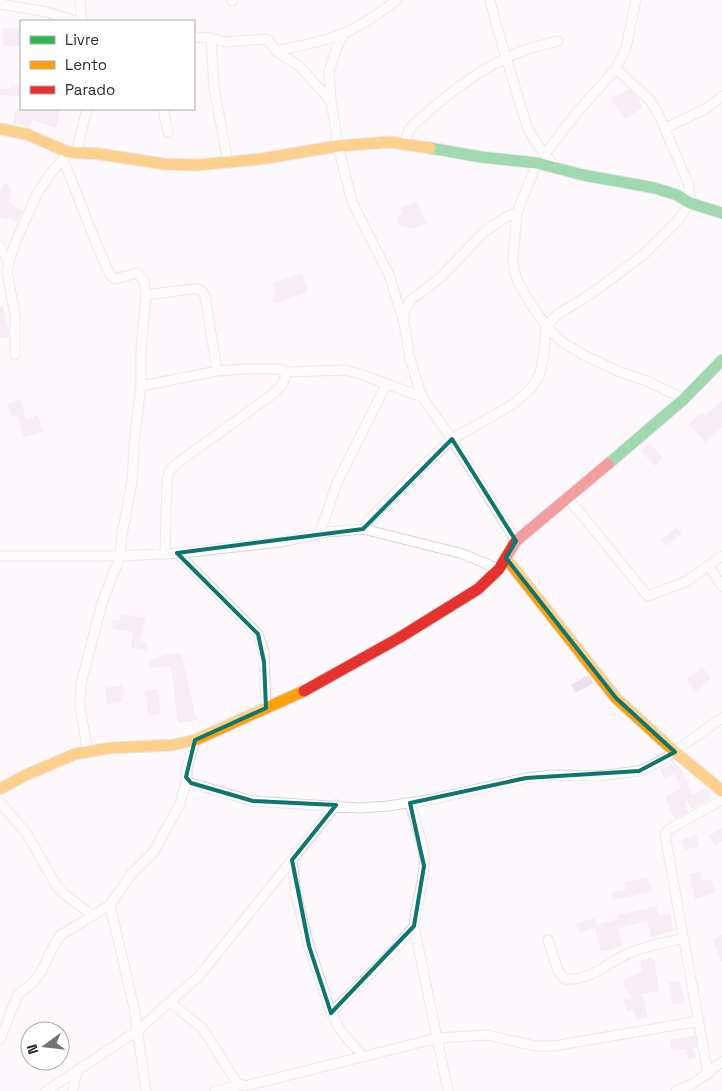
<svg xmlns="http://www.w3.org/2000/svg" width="722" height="1091" font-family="'Space Grotesk',sans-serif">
<rect width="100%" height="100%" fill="#fdf8fb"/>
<path fill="#efdfea" d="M3 28H20V46H3Z
M11 84 21 85V96L0 95V89L11 88Z
M629 89 638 97 642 108 627 118 624 117 617 105H614L611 98Z
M16 109H61L56 128 32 120 30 127 13 123Z
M6 182 12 189 9 195 11 198 8 202 23 211 16 222 9 218 8 220 0 218V190Z
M417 202 426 224 411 229 398 225 396 216 402 214 400 208Z
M302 273 308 292 277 303 274 302 272 296 276 294 272 283Z
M0 307H3L9 329V337L0 338Z
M21 399 26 420 38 415 43 432 24 437 17 415 11 416 7 404Z
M722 401V427L705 442 689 424 702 412 705 416Z
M650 443 663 458 655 466 641 451Z
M677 527 682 534 666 546 661 539Z
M121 614 146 618 141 639H137L147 643 146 650 131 648 133 632 112 628 113 620 119 621Z
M178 653 182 655 195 715 198 720 178 723 171 666 149 668V661L165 655Z
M702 667 711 678 696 691 686 680Z
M588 675 594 683 575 693 571 685Z
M122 685 125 694 122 695 123 702 107 705 105 688Z
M157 689 161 714 149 717 145 691Z
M674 762 681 768 692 796 706 788 711 798 692 809 687 801 685 802 688 812 675 819 665 797 681 789 675 774 664 779 660 769Z
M722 828V841L715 845 709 836Z
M696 835 699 846 685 850 682 840Z
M700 871 702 881 711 879 715 893 695 899 689 874Z
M648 877 652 892 613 900 611 892 627 889 626 882Z
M656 906 658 916 670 913 674 931 651 937 647 921 618 928 623 946 601 952 595 928 579 933 576 924 595 918 597 925 618 919V915Z
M722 935V961H721L713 939Z
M653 958 660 991 642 994 648 1017 636 1020 634 1010 627 1011 624 1000 632 999 623 981 643 971 641 960Z
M680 980 685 1003 673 1005 669 982Z
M695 1035 697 1047 693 1048 696 1058 688 1060 685 1049 672 1051 670 1040Z"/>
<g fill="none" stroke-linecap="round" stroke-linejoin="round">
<defs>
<path id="street" d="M80 0 82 21
M490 0 496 24 527 127 535 141 555 167
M232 1 233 0
M0 4 47 12 75 21
M344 33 337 47 329 71 331 101 338 146 352 202 389 275 404 323 410 359 422 397 452 439 516 541
M194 37 211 38 225 42 267 39 276 51 299 66 331 101
M211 38 214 88 228 162
M276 51C299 46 323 42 344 33 363 25 380 13 397 0
M163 109 168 132
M666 128 707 108 722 96
M404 144 409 130 414 124C442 99 472 74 506 58 522 50 540 45 558 41
M76 153 87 109
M545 154 578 111 616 69 626 48 636 0
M63 160C80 198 92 239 111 276L115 279 137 273 144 281 146 295 141 350V386L135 432 132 481 122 535 120 556 102 603 81 684 80 707 88 752
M537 163 517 212 513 259 514 271 518 282 530 303 546 326 562 342 584 355 620 372 647 381 684 399
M0 246 9 262
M146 295 192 289C199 288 202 290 205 296L217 371
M404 318V312L411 300 441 277 484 232 503 219 517 212
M15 355V316L7 271 9 262 16 241 37 194 51 173 66 156
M141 386 217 371 245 369H278L287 372 345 370 360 374 422 397
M567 497 648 596 687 581 722 556
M363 529 370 519 422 467 452 439 515 403 531 388 540 374 544 353 546 326 558 314 591 294 643 255 680 218 690 203 689 185 658 113 649 99 616 69
M320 533 337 483 387 383
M177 553 258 634 264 652 266 708
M165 554 167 481 169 472 176 464 273 394 282 385 287 372
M0 556H120L180 553 281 542 327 532 363 529 463 554 499 569
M709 566 722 586
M187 780 191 783 253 801 359 808 388 806 433 799 526 778 552 775 597 776 639 771 661 761 722 718
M0 802 27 834 56 885 63 893 92 915
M410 803C415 823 426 847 424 868 422 888 416 906 414 926L448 1091
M292 860 296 894 309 946 330 1009 339 1028 363 1057
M548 940 558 971 565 979C589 981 605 965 625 955 643 946 664 943 684 938
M170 1002 203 1029 237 1083 245 1086 438 1038 487 1035 535 1046H554L699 1021
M331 1013 394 950 414 926
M0 1040 18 994 33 983 41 972 55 943 61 935 110 905
M708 1074 665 835 668 830 722 800
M46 1091 137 1031 199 976 336 805
M73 1091 77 1070
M146 1091 134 1008 110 905 132 873 153 853 179 806 187 780V768L195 740
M215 1091 241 1085
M676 1091 694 1083 722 1062"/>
<path id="fast" d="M430 148 481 157 537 163 583 175 655 188 677 195 690 203 722 213
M608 464 684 399 722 360"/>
<path id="slow" d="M0 129 26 134 68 152 100 154 164 164 197 165 261 159 338 146 389 142 430 148
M506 558 616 698 675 752 722 791
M0 789 26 775 75 754 110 748 173 745 195 740 304 691"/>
<path id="jam" d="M304 691 399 638 478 589 499 569 516 541 608 464"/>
</defs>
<use href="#street" stroke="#d9d4d7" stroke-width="11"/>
<use href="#fast" stroke="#d9d4d7" stroke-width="13"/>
<use href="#slow" stroke="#d9d4d7" stroke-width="13"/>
<use href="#jam" stroke="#d9d4d7" stroke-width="13"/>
<use href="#street" stroke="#fffefe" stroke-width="9"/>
<use href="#fast" stroke="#30b455" stroke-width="11"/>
<use href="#slow" stroke="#ff9f0a" stroke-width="11"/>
<use href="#jam" stroke="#e5322d" stroke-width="11"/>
</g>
<path d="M0 0H722V1091H0ZM452 439 516 541 506 558 616 698 675 752 639 771 526 778 410 803 424 866 414 926 331 1013 309 946 292 860 336 805 253 801 191 783 186 777 195 740 266 708 264 662 258 634 177 553 363 529Z" fill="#fdf8fb" fill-opacity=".55" fill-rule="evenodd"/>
<path fill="none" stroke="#0f766e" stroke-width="4" stroke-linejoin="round" d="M452 439 516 541 506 558 616 698 675 752 639 771 526 778 410 803 424 866 414 926 331 1013 309 946 292 860 336 805 253 801 191 783 186 777 195 740 266 708 264 662 258 634 177 553 363 529Z"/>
<rect x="20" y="20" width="175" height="90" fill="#ffffff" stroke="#aba9ab"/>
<rect x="30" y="36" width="25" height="8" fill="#30b455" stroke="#aba9ab"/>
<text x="65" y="45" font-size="15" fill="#2e292d">Livre</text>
<rect x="30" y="61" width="25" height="8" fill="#ff9f0a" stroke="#aba9ab"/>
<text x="65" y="70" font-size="15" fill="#2e292d">Lento</text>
<rect x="30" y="86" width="25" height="8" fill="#e5322d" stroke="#aba9ab"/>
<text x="65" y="95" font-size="15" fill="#2e292d">Parado</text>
<g transform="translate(45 1046) rotate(255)"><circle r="24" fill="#ffffff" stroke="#aba9ab"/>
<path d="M0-4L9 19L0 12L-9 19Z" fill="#767175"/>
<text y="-8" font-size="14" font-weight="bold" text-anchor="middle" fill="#2e292d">N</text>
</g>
</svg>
